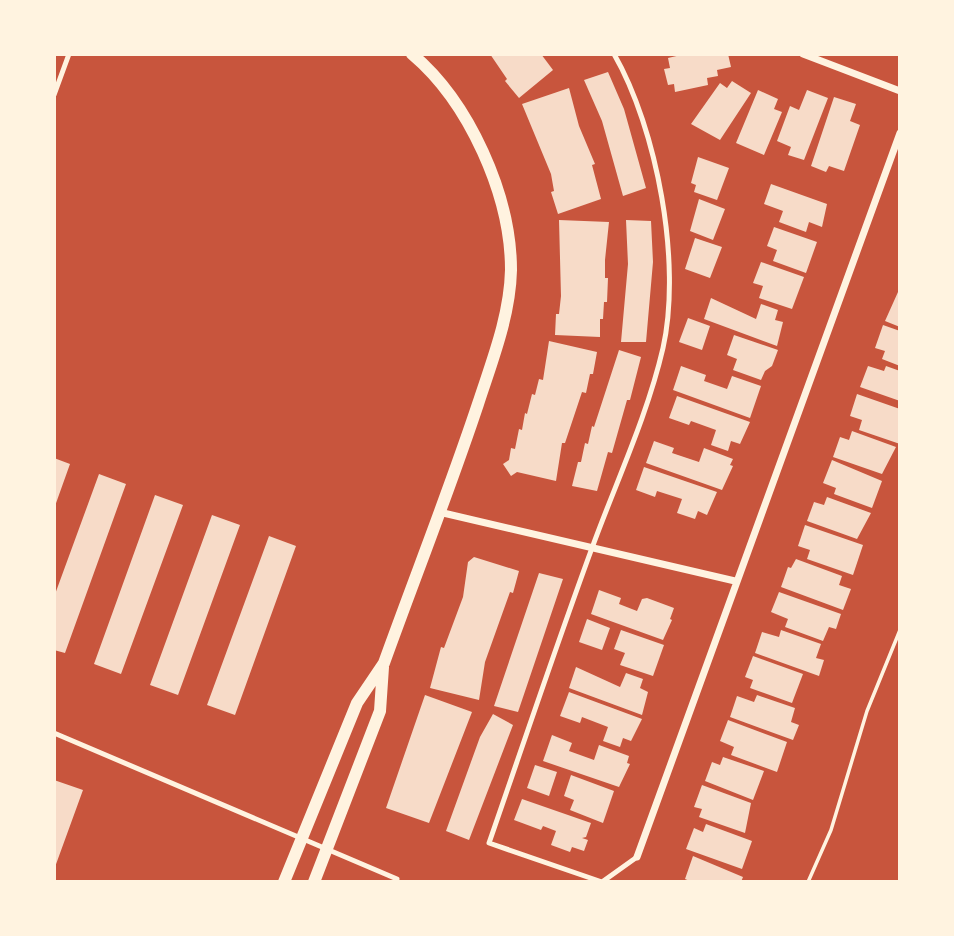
<svg xmlns="http://www.w3.org/2000/svg" width="954" height="936" font-family="Barlow,sans-serif">
<rect width="100%" height="100%" fill="#c8553d"/>
<path fill="#f7dbc8" d="M490 54H541L553 70 519 98 505 81 507 79Z
M685 54H728L731 67 717 70 718 76 707 78 708 85 675 92 674 84 668 85 664 69 670 68 668 58Z
M608 72 624 109 646 188 623 196 602 121 584 80Z
M732 81 751 93 720 140 691 124 720 83 727 88Z
M569 88 579 126 595 164 592 165 601 199 558 214 551 192 554 191 551 174 522 104Z
M758 90 778 99 774 109 782 112 764 155 736 143Z
M807 90 828 98 804 160 788 155 791 147 777 141 790 106 799 110Z
M834 97 856 104 850 121 860 125 844 171 829 166 826 172 811 166Z
M698 157 729 168 717 200 694 192 696 185 691 183Z
M771 184 827 204 822 227 809 222 806 232 779 222 783 211 764 204Z
M699 199 725 209 713 240 690 231Z
M559 220 609 222 605 260V278H608L607 302H604L603 319H600V337L555 335 556 314H559L561 296Z
M626 220 651 221 653 262 646 342H621L628 264Z
M774 227 817 242 806 273 773 261 777 250 767 246Z
M695 238 722 247 710 278 685 269Z
M761 262 804 277 792 309 759 298 763 286 753 283Z
M898 292 900 293V327L885 321Z
M711 298 756 319 761 304 778 310 775 320 783 322 777 346 704 319Z
M688 318 710 326 702 350 679 342Z
M883 325 900 331V366L882 359 885 351 875 348Z
M734 335 778 350 772 366 765 371 761 380 733 370 737 359 727 355Z
M549 341 597 352 593 374H590L586 393 582 392 565 443H562L556 481 517 472 511 476 503 464 509 460 511 448 515 449 519 429 522 430 525 413 527 414 532 394 535 395 539 379 543 380Z
M619 350 641 357 630 400H627L612 453 608 452 597 491 572 486 578 462H581L585 443 588 444 592 426 594 427Z
M681 366 706 375 704 381 727 389 732 376 761 386 750 418 673 390Z
M868 366 884 371 886 366 900 371V401L860 387Z
M857 394 900 409V444L859 430 862 420 850 416Z
M677 396 750 422 740 444 731 441 728 451 711 445 716 430 691 421 689 425 669 418Z
M852 431 896 447 882 474 833 457 840 437 849 440Z
M654 441 674 448 672 453 699 462 704 448 733 459 730 465 733 466 722 490 646 463Z
M54 458 70 464 55 506H54Z
M832 460 882 481 872 508 834 494 836 488 823 483Z
M644 467 717 492 707 515 698 511 695 519 677 513 682 499 657 491 655 497 636 490Z
M99 474 126 484 65 653 54 650V597Z
M155 495 183 505 121 674 94 664Z
M827 497 871 513 857 539 807 521 814 502 824 505Z
M212 515 240 525 178 695 150 685Z
M805 525 863 545 853 575 807 559 810 550 798 546Z
M269 536 296 546 235 715 207 705Z
M474 557 519 571 513 593 510 592 485 662 479 700 430 688 441 647 444 648 463 597 468 562Z
M796 559 842 576 839 585 851 589 843 610 781 587 788 567 791 568Z
M539 573 563 579 518 712 494 706Z
M599 590 621 598 619 604 637 611 642 599 647 598 674 608 670 619 672 620 663 640 591 614Z
M779 592 841 614 836 629 829 627 823 641 785 627 788 619 771 612Z
M587 619 610 628 602 650 579 642Z
M621 630 664 645 653 676 620 665 625 653 614 649Z
M781 630 821 644 816 658 824 660 819 676 755 653 762 632 779 637Z
M753 656 803 674 792 703 750 688 753 680 745 677Z
M576 667 620 687 626 673 643 679 640 688 648 692 642 715 569 688Z
M569 692 642 719 631 741 623 738 620 747 603 741 608 727 582 717 580 723 560 716Z
M425 695 472 712 429 823 386 808Z
M757 695 795 708 791 722 799 725 793 740 730 717 737 696 754 702Z
M493 714 513 725 469 840 446 831 480 737Z
M728 720 787 742 777 772 731 755 734 747 720 741Z
M552 735 572 743 569 751 594 760 599 745 629 756 627 763 630 764 619 787 543 761Z
M723 757 764 771 753 800 705 781 712 762 720 765Z
M535 765 557 772 549 796 527 788Z
M571 775 614 791 603 823 570 810 574 800 564 796Z
M54 780 83 790 55 867H54Z
M702 785 751 803 745 833 699 817 702 809 694 807Z
M522 799 591 823 586 837 582 838 588 840 584 851 572 847 570 852 551 845 556 831 543 826 541 830 514 820Z
M706 824 752 841 742 869 686 849 694 828 703 832Z
M693 856 743 877 741 882H692L685 879Z"/>
<g fill="none" stroke-linecap="round" stroke-linejoin="round">
<path stroke="#fff3e0" stroke-width="3.5" d="M808 882 831 830 867 711 900 630"/>
<path stroke="#fff3e0" stroke-width="5" d="M54 95 69 54
M54 733 397 879 396 882
M602 882 489 843C523 745 556 646 592 548 616 482 647 417 663 348 682 263 657 129 614 54
M602 882 637 857"/>
<path stroke="#fff3e0" stroke-width="7" d="M803 54 900 91
M439 512 735 581
M637 857 900 133"/>
<path stroke="#fff3e0" stroke-width="12" d="M284 882 357 703 384 663C415 577 449 491 478 404 492 361 510 316 511 270 511 195 469 102 412 54
M314 882 380 711 383 667"/>
</g>
<rect width="954" height="936" fill="none" stroke="#fff3e0" stroke-width="112"/>
</svg>
